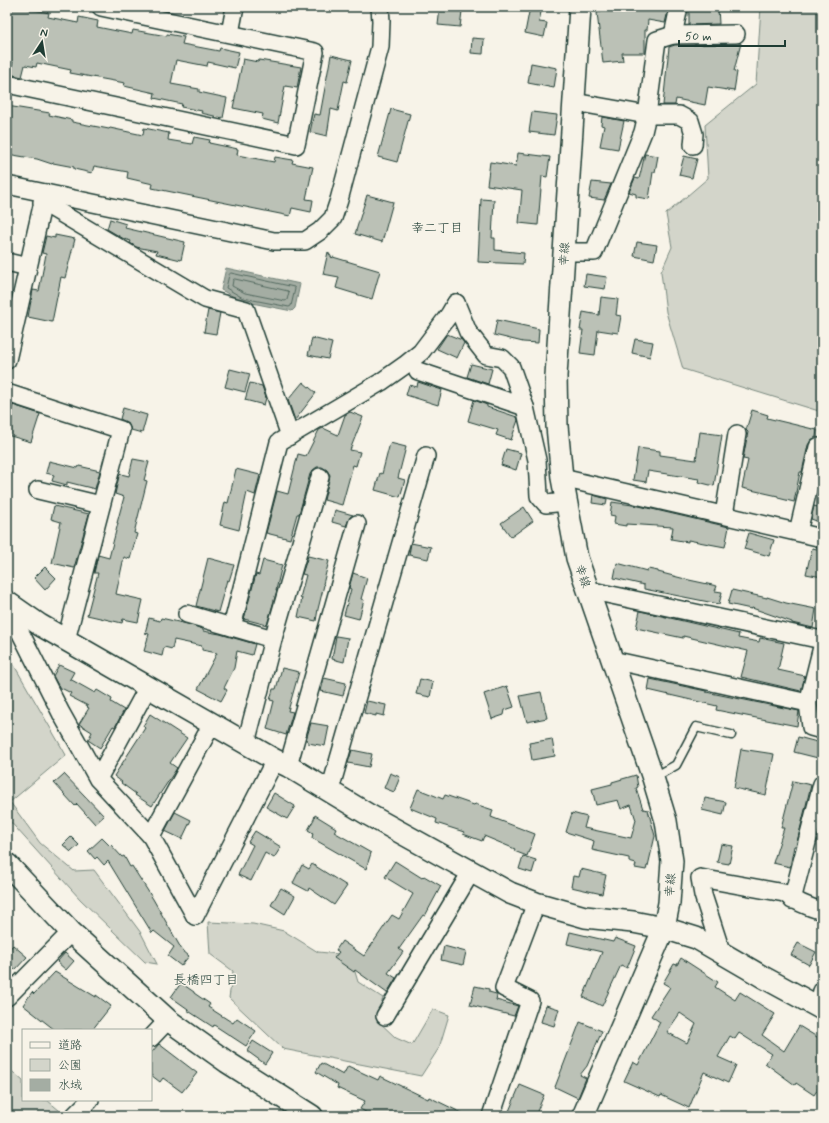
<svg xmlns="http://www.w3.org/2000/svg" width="829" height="1123" font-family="Mynerve,'Klee One',sans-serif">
  <rect width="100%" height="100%" fill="#f7f3e8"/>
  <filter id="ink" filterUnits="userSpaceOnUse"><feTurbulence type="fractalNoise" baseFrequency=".025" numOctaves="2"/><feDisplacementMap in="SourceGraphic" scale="8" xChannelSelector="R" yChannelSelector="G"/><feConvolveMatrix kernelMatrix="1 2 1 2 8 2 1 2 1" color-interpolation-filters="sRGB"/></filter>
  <g filter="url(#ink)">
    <g fill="#d3d5ca" stroke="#79897f">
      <polygon points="761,7 822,7 822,412 683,369 666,312 661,272 672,247 666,214 708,178 705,125 756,84"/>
      <polygon points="7,653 66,755 10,802 40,843 74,871 94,870 141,933 157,964 145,962 80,899 7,818"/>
      <polygon points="208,922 253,924 284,931 318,952 350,955 358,982 383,998 376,1019 396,1038 412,1045 433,1009 449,1015 439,1048 421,1076 283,1049 229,998 233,971 210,954"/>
      <polygon points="7,1067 23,1081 23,1100 47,1100 60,1111 55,1116 7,1116"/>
    </g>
    <polygon fill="#a4ada3" stroke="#6f8077" points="226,268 300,284 295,308 292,311 242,301 221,290"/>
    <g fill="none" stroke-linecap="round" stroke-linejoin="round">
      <g stroke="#546a60" stroke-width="1">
        <polygon points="231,273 294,287 295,289 291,306 289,307 243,298 226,288 229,275"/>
        <polygon points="235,279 288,291 289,292 287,300 285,301 245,293 232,286 233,280"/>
      </g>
    </g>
    <g fill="#bbc1b6" stroke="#1f3d34" fill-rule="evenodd">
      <polygon points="7,7 20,7 49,13 48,17 78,23 79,17 98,21 97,27 132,34 133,30 167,36 167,34 184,37 182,44 219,51 220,48 239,52 235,68 208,62 207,66 176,60 171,84 199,89 199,92 227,98 223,118 201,113 202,111 181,107 182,104 154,98 155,93 124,86 125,83 70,73 71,70 37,63 36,67 25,65 22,77 10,74 13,62 7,61"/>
      <polygon points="530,7 542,7 539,22 547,23 544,37 525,33"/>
      <polygon points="600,7 669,7 665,23 648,20 647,30 645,30 645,53 622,53 623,61 603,63 597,13 601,11"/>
      <polygon points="689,7 718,7 719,24 689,25"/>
      <polygon points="440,8 462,11 460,27 438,25"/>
      <polygon points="472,38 484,39 483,54 471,53"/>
      <polygon points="741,43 734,71 737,72 734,91 708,87 705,105 676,99 675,105 663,105 669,47 675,45 736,44"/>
      <polygon points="331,55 352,60 347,82 344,81 338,111 331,109 327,136 310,132 314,114 320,115"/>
      <polygon points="243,59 258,62 259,60 301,67 297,88 285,86 278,123 262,119 263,114 233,108"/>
      <polygon points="531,63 557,68 554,88 528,83"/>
      <polygon points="7,106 50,113 49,115 72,120 72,122 109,129 110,128 143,135 144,128 169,133 168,140 192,144 194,137 210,140 209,143 238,149 237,155 274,162 275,157 293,160 292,163 313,167 306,199 313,200 311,212 292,208 290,216 152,188 153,184 127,178 128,172 94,166 92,173 74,169 74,167 53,163 52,164 37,159 7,154"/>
      <polygon points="391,109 410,114 397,162 378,157"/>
      <polygon points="532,112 557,115 554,135 529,132"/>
      <polygon points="602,117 624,121 618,149 600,146 604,126 601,125"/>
      <polygon points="518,153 550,157 547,177 542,176 538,225 519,223 522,190 487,185 490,162 516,166"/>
      <polygon points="645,154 658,156 655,172 653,172 649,199 636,197 636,194 629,192 635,178 639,179"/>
      <polygon points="684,156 697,159 692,178 679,175"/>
      <polygon points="592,182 611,184 604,200 589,198"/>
      <polygon points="367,195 393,202 382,242 355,234"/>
      <polygon points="481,199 494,200 492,238 495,238 495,250 524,253 523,264 478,262"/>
      <polygon points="110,219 126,224 125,228 185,242 181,260 156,254 157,251 136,247 130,243 131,241 124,239 107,229"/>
      <polygon points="55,235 75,239 65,278 61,277 52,322 28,317 33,290 39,291 46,254 42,253 46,236 55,238"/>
      <polygon points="637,242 657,245 654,260 634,256"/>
      <polygon points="328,252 332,258 333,257 380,271 372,299 336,288 339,277 323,274"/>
      <polygon points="586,274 607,277 605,289 584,286"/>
      <polygon points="601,297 618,299 616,315 621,316 618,333 598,330 595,355 580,353 583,330 580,330 583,312 599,315"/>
      <polygon points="208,310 220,313 216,334 204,332"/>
      <polygon points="497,320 539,329 538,343 523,342 494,335"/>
      <polygon points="447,334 462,340 464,343 457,358 437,349"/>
      <polygon points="312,338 332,343 328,359 308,355"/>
      <polygon points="635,339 653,342 650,357 632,353"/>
      <polygon points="471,364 492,369 488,384 467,377"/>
      <polygon points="230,369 250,374 245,392 225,387"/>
      <polygon points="303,382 316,393 295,420 288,400"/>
      <polygon points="418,382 442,390 438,405 406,395 409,385 417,387"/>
      <polygon points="250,383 262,386 266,398 264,405 245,400"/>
      <polygon points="474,400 487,405 487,407 517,417 518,420 511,440 496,435 498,430 468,421"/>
      <polygon points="13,405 40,414 31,442 7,435 7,424"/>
      <polygon points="123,408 147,415 142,433 131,430 128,423 120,419"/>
      <polygon points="752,410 768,415 767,418 817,430 816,437 811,440 808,445 802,472 800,472 794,502 778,498 778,496 742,488 748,460 743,459 748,432 746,430"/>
      <polygon points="350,412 363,417 350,450 360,452 356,466 353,465 342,505 324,500 330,475 327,470 322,467 317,467 313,470 310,474 299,514 297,514 290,539 266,533 277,491 288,494 298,454 306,456 319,430 323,428 338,435 345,415"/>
      <polygon points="700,432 722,435 714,486 698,482 699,479 648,471 646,482 633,480 638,448 660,451 660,455 696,460"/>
      <polygon points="390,443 406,447 398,478 405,480 400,497 375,490 380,473 382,474"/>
      <polygon points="506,449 521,453 516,470 501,465"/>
      <polygon points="133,459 149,462 144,480 147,481 134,533 137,534 130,559 124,557 116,594 143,600 138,622 123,619 122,623 87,615 98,573 94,573 98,555 109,558 118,523 117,523 124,497 115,494 119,476 121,474 129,476"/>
      <polygon points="49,461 78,468 79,466 100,471 95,489 67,482 67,485 52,481 54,475 46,473"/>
      <polygon points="236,469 260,475 255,495 247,492 239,530 220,525 225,502 228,503"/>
      <polygon points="593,495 607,499 606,505 592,503"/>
      <polygon points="612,502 639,506 729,527 725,547 688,540 688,542 671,539 673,527 626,524 626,526 614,524 615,516 610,515"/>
      <polygon points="54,506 89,514 74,568 52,563 61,522 51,519"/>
      <polygon points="814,506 822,508 822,523 811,519"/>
      <polygon points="524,507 533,521 511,537 501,523"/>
      <polygon points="335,510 353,515 350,517 346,526 332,522"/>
      <polygon points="749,533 774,540 769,556 744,549"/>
      <polygon points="411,543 431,547 428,559 409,555"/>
      <polygon points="812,548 822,550 822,577 806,574"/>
      <polygon points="308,556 329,561 323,584 324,585 318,609 316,621 298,617 302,598 300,598 306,575 302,574"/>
      <polygon points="208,558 234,565 229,581 227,580 218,612 196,606"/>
      <polygon points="263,560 282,565 276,590 277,590 267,625 244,619 256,574 259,575"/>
      <polygon points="617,563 647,571 648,569 658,571 658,572 689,580 717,586 715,591 722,592 719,604 644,589 644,585 614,578"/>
      <polygon points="45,567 56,578 45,590 34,578"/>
      <polygon points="353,573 367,578 361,599 364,600 359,619 344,615 351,589 349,588"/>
      <polygon points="732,590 767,598 767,597 786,603 816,609 813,628 792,623 792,622 752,608 751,609 728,604"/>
      <polygon points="640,611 739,634 738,638 759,642 760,638 784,643 778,670 805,676 801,691 741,677 748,651 683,636 683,638 636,628"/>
      <polygon points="149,618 160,621 161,618 187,624 203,629 203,631 220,634 255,644 252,655 237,651 234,668 224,688 227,690 221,701 198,689 217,653 202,650 202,646 174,640 172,649 164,647 162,656 144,651 149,634 145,633"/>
      <polygon points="336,636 348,638 344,662 332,659"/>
      <polygon points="59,665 74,672 70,679 95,693 97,690 112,699 111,702 124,710 115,727 113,726 100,748 88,740 92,732 79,724 89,708 87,707 88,706 69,696 71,693 59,687 53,676"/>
      <polygon points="282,668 299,672 288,711 293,712 286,735 267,729 274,701 270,700 273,689 276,689"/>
      <polygon points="324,678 346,683 343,696 321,691"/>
      <polygon points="420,679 433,682 430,697 416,694"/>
      <polygon points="650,679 706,691 706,692 799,711 797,726 716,710 717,706 648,690"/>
      <polygon points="507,686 514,707 505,710 504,715 492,719 484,694"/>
      <polygon points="541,692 547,718 527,722 520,696"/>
      <polygon points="367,701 386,705 384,716 376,714 376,716 364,713"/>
      <polygon points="150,714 187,738 170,763 177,768 152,806 135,795 136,794 121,783 122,782 114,776 145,728 143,726"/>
      <polygon points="311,723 329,726 325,746 308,743 308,741 306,740"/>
      <polygon points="798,737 821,743 818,758 794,752"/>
      <polygon points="552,739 555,756 532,760 529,743"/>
      <polygon points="741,749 774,754 766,795 734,788"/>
      <polygon points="352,750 372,754 369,767 348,763"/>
      <polygon points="390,773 400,777 394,792 384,788"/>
      <polygon points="64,774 104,816 95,824 77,804 75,806 54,783"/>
      <polygon points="636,775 638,787 636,788 643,809 648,810 655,836 648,866 647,866 646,870 635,868 636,864 629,862 629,858 592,850 594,841 566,832 572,813 587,817 584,828 631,838 636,820 631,805 621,809 618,800 596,805 592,789 612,784 612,782"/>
      <polygon points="793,781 811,785 796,846 794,846 790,867 773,863 784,828 781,828"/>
      <polygon points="418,789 443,799 445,795 474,805 475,804 493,810 491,817 535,834 527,856 514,851 515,849 484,836 482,841 463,834 464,832 436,823 437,819 410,808"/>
      <polygon points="274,793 295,806 287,819 266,807"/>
      <polygon points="705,798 726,802 723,815 702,810"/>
      <polygon points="175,812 191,820 182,839 165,831"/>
      <polygon points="315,815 336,828 334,832 371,853 366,869 312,838 313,833 308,830 314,819"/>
      <polygon points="255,831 281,847 274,858 265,853 251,881 238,875 253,845 248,842"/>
      <polygon points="71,837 79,845 71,852 63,845"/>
      <polygon points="102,838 110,846 111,845 122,857 124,856 130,867 132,866 153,899 182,950 189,956 181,966 168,956 174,947 154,931 152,933 108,861 104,865 97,857 95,859 88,851"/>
      <polygon points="721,844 733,846 729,864 717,862"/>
      <polygon points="523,856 536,860 532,873 519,869"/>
      <polygon points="395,861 422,878 424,876 441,886 425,916 423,915 399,949 403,952 388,973 396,978 387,993 355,970 354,972 334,958 339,952 336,950 342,941 364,956 392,915 399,919 413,894 385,877"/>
      <polygon points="312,864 347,886 334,905 309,888 308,891 293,883 302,865 309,869"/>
      <polygon points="581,869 606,875 602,894 571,887 573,876 579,877"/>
      <polygon points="281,888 295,896 285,914 271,905"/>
      <polygon points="570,932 613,942 615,938 636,946 627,968 621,965 602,1006 583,997 602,952 567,944"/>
      <polygon points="798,943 816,952 809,965 791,955"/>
      <polygon points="13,945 27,957 15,970 7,963 7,952"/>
      <polygon points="444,946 466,952 463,965 441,960"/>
      <polygon points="65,953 74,961 66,970 57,962"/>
      <path d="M681,958L718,982L715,987L735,1000L740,992L775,1014L762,1035L784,1051L799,1026L822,1040V1083L814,1095L796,1083L795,1085L765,1063L772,1054L739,1033L735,1039L730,1036L718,1057L736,1065L728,1083L704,1072L689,1108L661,1095L660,1097L624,1081L633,1062L638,1065L660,1022L651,1016L670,987L663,983L674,964L677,965ZM680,1013L696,1024L687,1043L667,1032Z"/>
      <polygon points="55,972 96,997 96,995 111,1006 92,1030 55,1030 23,1005 32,992 34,994"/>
      <polygon points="181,983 194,992 194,993 210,1004 208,1007 233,1023 237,1018 256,1031 246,1046 214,1025 213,1027 187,1010 188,1009 171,997"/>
      <polygon points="475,986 489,989 489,992 496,994 497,995 496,1000 518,1006 514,1016 470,1005"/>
      <polygon points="546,1005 559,1009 554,1026 541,1022"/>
      <polygon points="580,1022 602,1031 587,1066 580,1075 586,1078 578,1098 555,1087"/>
      <polygon points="253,1041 272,1053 265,1064 247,1051"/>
      <polygon points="159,1044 197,1073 182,1092 163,1078 160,1082 151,1075 151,1053"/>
      <polygon points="321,1063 343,1075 348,1066 378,1080 380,1076 428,1099 429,1097 468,1116 423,1116 416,1113 414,1116 373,1116 360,1109 365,1101 337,1088 338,1085 316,1072"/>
      <polygon points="520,1085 544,1095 535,1116 507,1116"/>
    </g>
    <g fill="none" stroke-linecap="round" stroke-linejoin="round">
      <defs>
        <polyline id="service" points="653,778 676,765 696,727 731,735"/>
        <g id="minor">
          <polyline points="230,33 235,7"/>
          <polyline points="673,35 679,7"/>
          <polyline points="7,84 296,145 315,52 101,7"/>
          <polyline points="574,102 647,115 679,115 690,121 694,134 693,145"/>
          <polyline points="7,185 274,241 305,241 320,231 333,218 339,200 380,47 381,21 380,7"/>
          <polyline points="42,202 205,299 246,310 290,436"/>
          <polyline points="565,252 594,252 643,132 647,115 657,40 673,35 736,34"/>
          <polyline points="7,262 28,267"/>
          <polyline points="456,303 468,332 486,355 502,358 511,367 525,407 537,460 539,496 546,504 566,502"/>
          <polyline points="7,360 45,193"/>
          <polyline points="418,371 525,407"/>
          <polyline points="7,393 121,430 66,640"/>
          <polyline points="562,478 822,538"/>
          <polyline points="38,490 101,505"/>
          <polyline points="724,515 737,434"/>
          <polyline points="798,532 818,447"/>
          <polyline points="588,590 822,640"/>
          <polyline points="7,606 61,713 98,779 151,836 195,916"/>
          <polyline points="187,614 273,639"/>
          <polyline points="232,627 279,442 381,382 405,365 421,352 449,315 456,303"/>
          <polyline points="822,647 808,703 811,727 822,730"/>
          <polyline points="612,660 808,703"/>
          <polyline points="246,743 273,639 320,477"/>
          <polyline points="288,766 357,524"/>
          <polyline points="98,779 148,687"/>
          <polyline points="330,790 426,456"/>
          <polyline points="151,836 212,724"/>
          <polyline points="792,900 822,784"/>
          <polyline points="195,916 275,760"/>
          <path d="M722,954L703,895L700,878L784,893C796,902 808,907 822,911"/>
          <polyline points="7,997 71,932"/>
          <polyline points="818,1007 822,991"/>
          <polyline points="385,1016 471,872"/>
          <polyline points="151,1038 168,1020"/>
          <polyline points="74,1116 90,1100"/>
          <polyline points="491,1116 530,1001 504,988 536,903"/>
        </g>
        <g id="tertiary">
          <polyline points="580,7 556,376 557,426 562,478 577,558 653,778 666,821 672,861 669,903 664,928 583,1116"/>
          <polyline points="7,602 40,625 275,760 288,766 369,815 510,893 536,903 585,917 633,922 664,928 696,938 763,977 822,1009"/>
          <polyline points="7,864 71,932 168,1020 227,1062 312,1116"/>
        </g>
      </defs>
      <use href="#service" stroke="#1f3d34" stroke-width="11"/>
      <use href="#minor" stroke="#1f3d34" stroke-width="20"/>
      <use href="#tertiary" stroke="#1f3d34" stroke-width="24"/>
      <use href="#service" stroke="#f7f3e8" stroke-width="8"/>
      <use href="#minor" stroke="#f7f3e8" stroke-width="17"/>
      <use href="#tertiary" stroke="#f7f3e8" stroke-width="21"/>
    </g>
  </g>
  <g text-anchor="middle" stroke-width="3" stroke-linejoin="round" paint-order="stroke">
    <g font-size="12" fill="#1f3d34" stroke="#f7f3e8">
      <text transform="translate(564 254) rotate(-86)" y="4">幸線</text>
      <text transform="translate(583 576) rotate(71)" y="4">幸線</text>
      <text transform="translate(670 885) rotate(-85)" y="4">幸線</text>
    </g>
    <g font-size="13" fill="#1f3d34" stroke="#f7f3e8">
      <text x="437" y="232">幸二丁目</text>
      <text x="206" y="984">長橋四丁目</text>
    </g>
  </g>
  <rect width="829" height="1123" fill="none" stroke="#f7f3e8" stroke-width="24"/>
  <rect x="12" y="12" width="805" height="1099" fill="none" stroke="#1f3d34" stroke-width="1.5" filter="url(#ink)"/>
  <rect x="22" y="1029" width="130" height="72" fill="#f7f3e8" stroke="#a1aaa0"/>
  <rect x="30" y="1042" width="20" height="6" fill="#f7f3e8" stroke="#a1aaa0"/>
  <text x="58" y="1049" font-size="12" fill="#1f3d34">道路</text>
  <rect x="30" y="1059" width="20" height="12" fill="#d3d5ca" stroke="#a1aaa0"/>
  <text x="58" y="1069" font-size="12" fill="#1f3d34">公園</text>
  <rect x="30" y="1079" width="20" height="12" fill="#a4ada3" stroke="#a1aaa0"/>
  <text x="58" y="1089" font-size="12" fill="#1f3d34">水域</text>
  <g transform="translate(42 42) rotate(12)" stroke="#f7f3e8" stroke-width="3" paint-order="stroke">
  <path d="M0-3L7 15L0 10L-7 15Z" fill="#1f3d34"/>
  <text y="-6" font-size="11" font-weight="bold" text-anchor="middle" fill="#1f3d34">N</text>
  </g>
  <path d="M679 40v6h106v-6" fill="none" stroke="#1f3d34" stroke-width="2"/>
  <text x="685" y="40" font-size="12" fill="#1f3d34" stroke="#f7f3e8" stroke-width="3" paint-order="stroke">50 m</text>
</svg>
